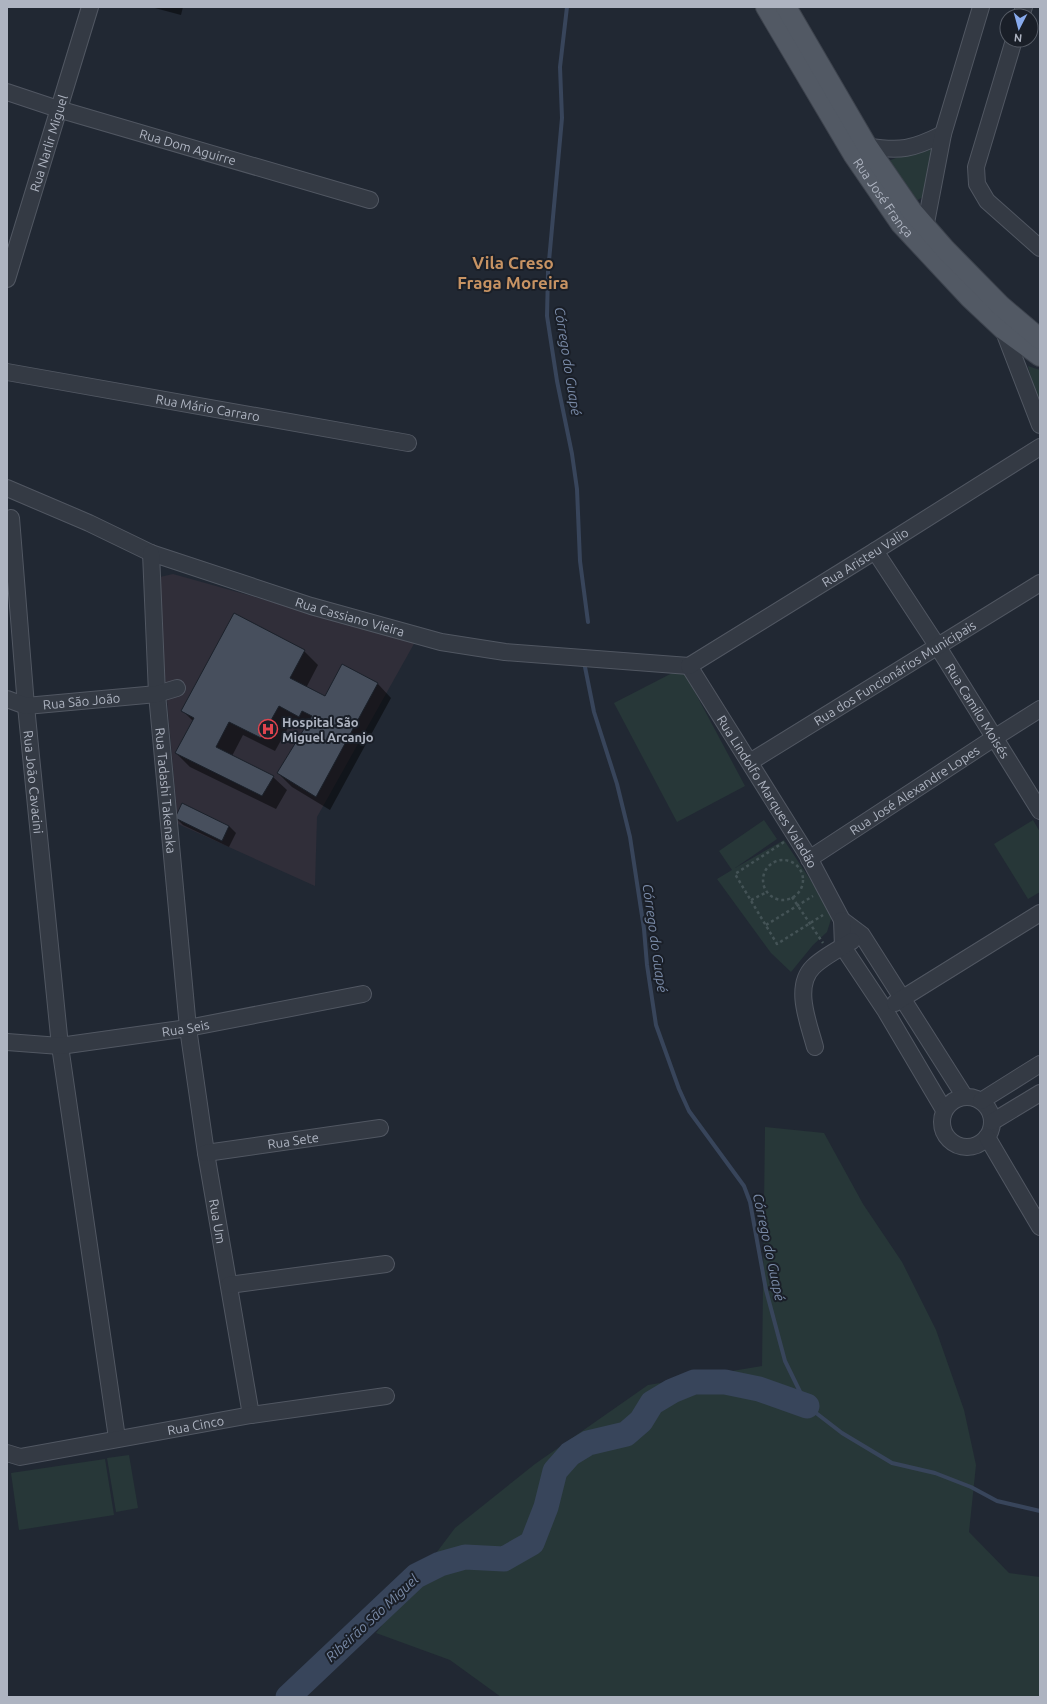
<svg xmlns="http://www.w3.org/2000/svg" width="1047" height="1704" font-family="Ubuntu,sans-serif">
  <rect width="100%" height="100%" fill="#212833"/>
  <polygon fill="#302e39" points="173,574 415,642 317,817 315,886 178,824 161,632 160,577"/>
  <g fill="#273738">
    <polygon points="938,143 926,195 913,203 886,162 918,149"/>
    <polygon points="1028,366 1040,370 1040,410 1039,409"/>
    <polygon points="682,668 745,786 677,822 614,703"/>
    <polygon points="764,820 777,839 735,868 784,840 829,908 832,916 827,932 813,945 791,972 771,953 717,879 732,870 719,851"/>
    <polygon points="1033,820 1040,832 1040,892 1028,899 994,844"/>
    <polygon points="765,1127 824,1133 863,1204 902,1262 936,1330 964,1410 976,1465 969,1532 1009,1573 1040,1577 1040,1697 501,1697 450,1660 376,1633 455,1528 535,1464 648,1385 762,1366"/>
    <polygon points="129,1455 138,1508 116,1512 107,1458"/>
    <polygon points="105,1459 114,1515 19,1530 11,1473"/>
  </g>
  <g fill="#0007">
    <polygon points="151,7 183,7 181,15"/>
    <polygon points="304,651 318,665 306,688 325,698 342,666 378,684 391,698 330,810 292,787 278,773 307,726 293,719 275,751 243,735 232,756 273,777 287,790 276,809 190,767 176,753 193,721 183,711"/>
    <polygon points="176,818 229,826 236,833 229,847 183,825"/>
  </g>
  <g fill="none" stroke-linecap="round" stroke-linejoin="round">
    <g stroke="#38455b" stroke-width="4">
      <polyline points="567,7 560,67 562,118 548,272 547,316 557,381 572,454 577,489 580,561 588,622"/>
      <polyline points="585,667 594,712 617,784 630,837 644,929 647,965 656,1025 679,1089 689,1111 744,1186 750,1202 766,1290 785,1361 807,1406 842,1433 892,1463 935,1473 971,1487 997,1501 1040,1511"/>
    </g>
    <polyline stroke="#38455b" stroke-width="25" points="288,1697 416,1576 440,1564 465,1557 504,1559 532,1543 546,1507 555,1471 570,1454 588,1443 626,1434 641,1421 652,1403 672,1391 694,1382 725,1382 759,1389 807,1406"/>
  </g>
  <g fill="#474f5d" stroke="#1b212a">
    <polygon points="234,613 305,650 290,678 325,696 342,664 378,683 316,797 277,773 312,716 302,711 299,717 279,706 261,738 229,722 216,747 274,776 262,796 175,753 194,718 181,711"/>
    <polygon points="182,803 229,826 222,841 175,818"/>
  </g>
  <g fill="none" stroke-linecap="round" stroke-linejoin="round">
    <defs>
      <g id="minor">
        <polyline points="1021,16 1024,7"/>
        <polyline points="1014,40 976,167 977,184 987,201 1040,248"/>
        <path id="s1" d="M7,92L58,109L370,200"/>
        <path d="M861,149L867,146C900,152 913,149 943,134"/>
        <polyline points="919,233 925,228 943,134 981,7"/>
        <path id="s2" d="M7,279L90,7"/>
        <polyline points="1005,326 1003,329 1040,425"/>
        <path id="s3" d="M7,372L408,443"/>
        <path id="s4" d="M7,488L89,523L151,553L311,606L441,642L505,652L689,666"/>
        <path id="s5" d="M11,518L26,706L60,1046L117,1438"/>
        <path id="s6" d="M875,551L938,647L1040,811"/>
        <path id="s7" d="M151,553L157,694L188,1028L206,1153L251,1415"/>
        <path id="s8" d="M689,666L808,856L842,920L862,935L965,1097"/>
        <path id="s9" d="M689,666L875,551L1040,447"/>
        <path id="s10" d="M7,699L26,706L157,694L177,688"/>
        <path id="s11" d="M750,762L1040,583"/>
        <path id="s12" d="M809,859L994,738L1040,709"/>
        <polyline points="842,920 843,947 885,1010 944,1110"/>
        <polyline points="895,1003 1040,913"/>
        <path id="s13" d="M7,1042L60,1046L188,1028L363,994"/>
        <path d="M815,1047C809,1024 793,987 813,967C823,957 839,949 852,941"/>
        <circle cx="967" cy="1122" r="25"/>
        <polyline points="981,1101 1040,1064"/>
        <polyline points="992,1122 1040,1093"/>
        <polyline points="987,1137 1040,1227"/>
        <path id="s14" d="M206,1153L380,1128"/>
        <polyline points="229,1285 386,1264"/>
        <path id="s15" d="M7,1453L20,1457L251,1415L386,1396"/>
      </g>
      <g id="major">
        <path id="s16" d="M766,7L853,154L901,224L970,298L1003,329L1040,356"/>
        <polyline points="786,7 867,146 911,210 945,249 1001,306 1040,339"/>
      </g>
    </defs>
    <use href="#minor" stroke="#515762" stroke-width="18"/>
    <use href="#major" stroke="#3d434d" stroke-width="22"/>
    <g stroke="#445356" stroke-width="2.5" stroke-dasharray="3 3" stroke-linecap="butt">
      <polyline points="784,842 735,874 777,944 823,915"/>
      <circle cx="783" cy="880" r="20"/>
      <polyline points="792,897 823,943"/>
      <polyline points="751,900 767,892"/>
      <polyline points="766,925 813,896"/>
    </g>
    <use href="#minor" stroke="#343a44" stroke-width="16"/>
    <use href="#major" stroke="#525964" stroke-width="20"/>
  </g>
  <defs>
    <symbol id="hospital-ring" viewBox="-11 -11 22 22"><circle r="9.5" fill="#1a1f28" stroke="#e0444e" stroke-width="1.5"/><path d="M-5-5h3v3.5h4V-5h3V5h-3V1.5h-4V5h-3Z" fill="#e0444e"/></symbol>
  </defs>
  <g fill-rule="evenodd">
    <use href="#hospital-ring" x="257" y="718" width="22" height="22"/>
  </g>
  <g text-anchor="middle" stroke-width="4" stroke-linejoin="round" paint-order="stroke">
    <g font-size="13" fill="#aeb4c1" stroke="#1a1f28">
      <text dy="5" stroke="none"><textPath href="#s2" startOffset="142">Rua Narlir Miguel</textPath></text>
      <text dy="5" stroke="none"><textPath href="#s1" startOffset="189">Rua Dom Aguirre</textPath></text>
      <text dy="5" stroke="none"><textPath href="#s16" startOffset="224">Rua José França</textPath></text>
      <text dy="5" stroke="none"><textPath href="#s3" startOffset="204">Rua Mário Carraro</textPath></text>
      <text dy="5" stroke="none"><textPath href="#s9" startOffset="207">Rua Aristeu Valio</textPath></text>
      <text dy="5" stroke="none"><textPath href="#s4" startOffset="367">Rua Cassiano Vieira</textPath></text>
      <text dy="5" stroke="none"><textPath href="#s11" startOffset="170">Rua dos Funcionários Municipais</textPath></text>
      <text dy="5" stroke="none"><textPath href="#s10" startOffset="76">Rua São João</textPath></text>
      <text dy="5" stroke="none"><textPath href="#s6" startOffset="190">Rua Camilo Moisés</textPath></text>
      <text dy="5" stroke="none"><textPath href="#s5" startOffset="265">Rua João Cavacini</textPath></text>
      <text dy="5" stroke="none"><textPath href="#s7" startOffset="238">Rua Tadashi Takenaka</textPath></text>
      <text dy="5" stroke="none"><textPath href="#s12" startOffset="126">Rua José Alexandre Lopes</textPath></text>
      <text dy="5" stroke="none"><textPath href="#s8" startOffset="148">Rua Lindolfo Marques Valadão</textPath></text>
      <text dy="5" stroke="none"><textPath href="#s13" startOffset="180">Rua Seis</textPath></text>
      <text dy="5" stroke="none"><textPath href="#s14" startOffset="88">Rua Sete</textPath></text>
      <text dy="5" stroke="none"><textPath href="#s7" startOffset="672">Rua Um</textPath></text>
      <text dy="5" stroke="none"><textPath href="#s15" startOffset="192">Rua Cinco</textPath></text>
    </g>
    <g font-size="13" font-weight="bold" fill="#aeb4c1" stroke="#1a1f28" text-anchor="start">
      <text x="282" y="727">Hospital São<tspan x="282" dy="15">Miguel Arcanjo</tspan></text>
    </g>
    <g font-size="14" font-style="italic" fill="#798aa7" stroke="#1a1f28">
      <text transform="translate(568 361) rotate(81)" y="5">Córrego do Guapé</text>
      <text transform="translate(655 938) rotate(82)" y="5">Córrego do Guapé</text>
      <text transform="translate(769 1247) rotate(78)" y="5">Córrego do Guapé</text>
      <text transform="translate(372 1618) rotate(-43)" y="5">Ribeirão São Miguel</text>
    </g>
    <g font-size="17" font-weight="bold" fill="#c79363" stroke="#1a1f28">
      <text x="513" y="269">Vila Creso<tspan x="513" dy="20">Fraga Moreira</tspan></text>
    </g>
  </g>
  <rect width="1047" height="1704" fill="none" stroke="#aeb4c1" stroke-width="16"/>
  <g transform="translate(1019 28) rotate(186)"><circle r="19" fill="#1a1f28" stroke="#555b65"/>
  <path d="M0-3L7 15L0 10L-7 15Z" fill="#88aaec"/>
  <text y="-6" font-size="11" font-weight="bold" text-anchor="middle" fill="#aeb4c1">N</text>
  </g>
</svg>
